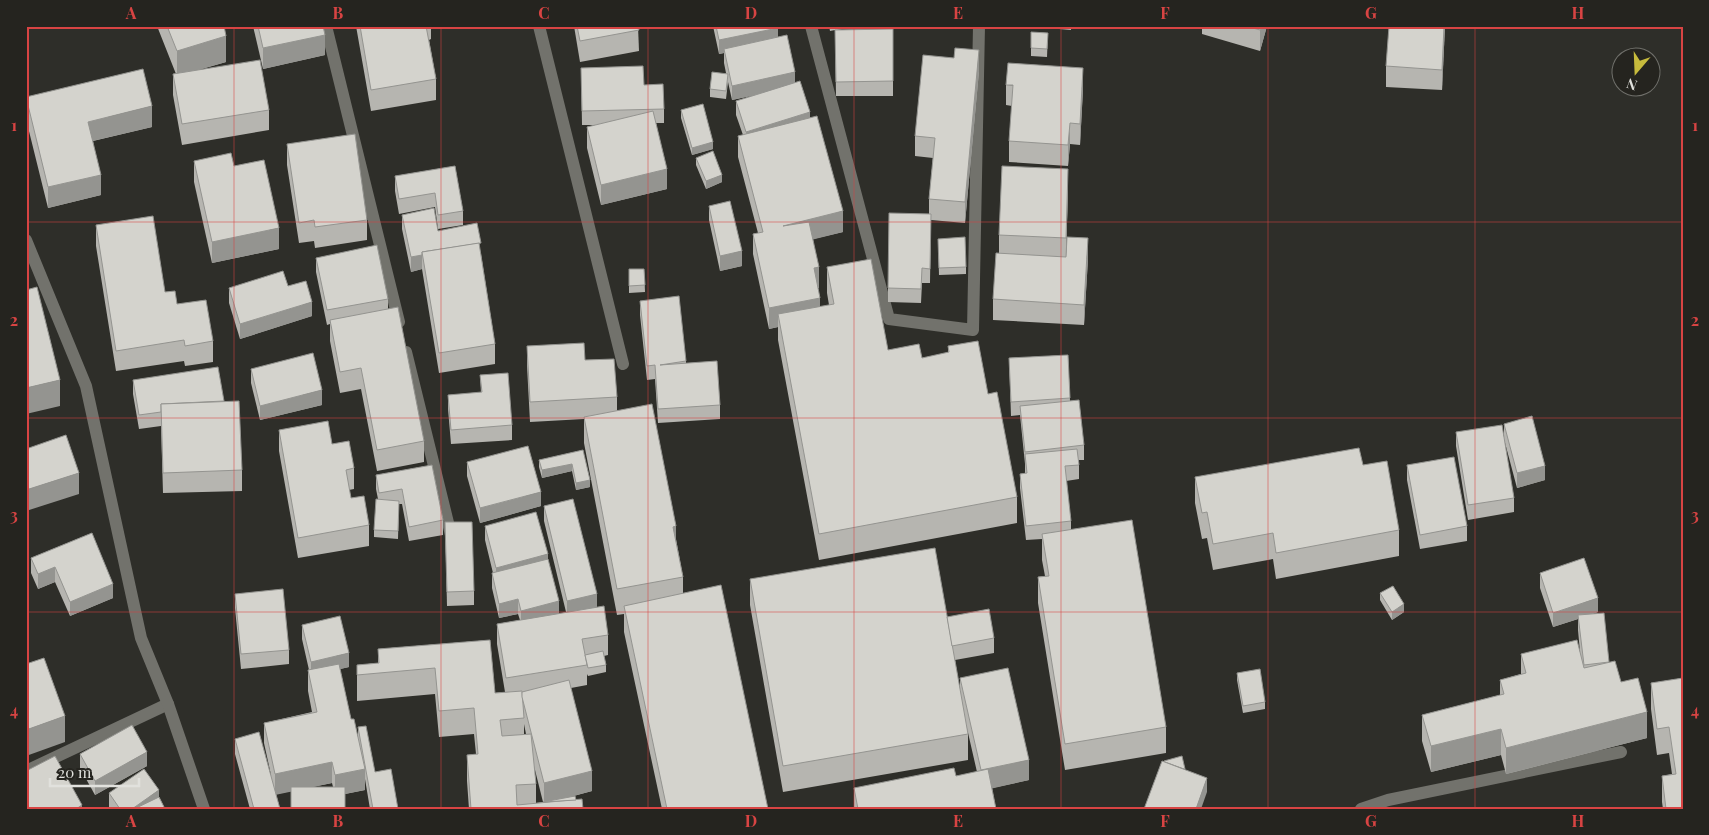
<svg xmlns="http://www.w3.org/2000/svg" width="1709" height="835" font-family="'Playfair Display',serif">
  <rect width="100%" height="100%" fill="#2e2e29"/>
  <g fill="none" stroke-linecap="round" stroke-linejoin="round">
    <g stroke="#72726c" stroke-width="12">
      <polyline points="326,26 399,322"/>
      <polyline points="539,26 623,364"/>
      <polyline points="811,26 889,319 973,330 979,26"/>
      <polyline points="406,352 452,539"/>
      <polyline points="26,771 168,704"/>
      <polyline points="1361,809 1388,800 1621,752"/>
    </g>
    <polyline stroke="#72726c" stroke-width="12" points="26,240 86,386 141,638 168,704 204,809"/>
  </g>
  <g fill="#b6b5b0" fill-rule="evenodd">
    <polygon points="157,26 224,26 226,62 198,70 269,110 269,130 182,145 173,95 173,74 176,74"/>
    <polygon points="253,26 323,26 325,55 263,69"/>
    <polygon points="356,26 431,26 431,39 429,40 436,79 436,100 371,111"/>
    <polygon points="574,26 638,26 639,51 580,62"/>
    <polygon points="713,26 778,26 778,37 795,83 810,118 843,232 813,239 819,288 818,288 820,307 829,305 827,293 827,267 888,350 922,358 948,353 948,346 988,394 1017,497 1017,523 819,560 778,340 778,327 769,329 753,254 753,234 758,233 738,157 738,136 743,135 736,115 736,101 755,95 732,100 728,82 726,99 710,97 710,89 726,73 724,63 724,53 719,54"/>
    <polygon points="829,26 858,26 837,30 893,29 893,96 836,96 835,30 830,31"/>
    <polygon points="1023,26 1071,26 1071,30"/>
    <polygon points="1202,26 1267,26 1260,51 1202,34"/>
    <polygon points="1445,26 1442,90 1386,87 1386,66"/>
    <polygon points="1031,32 1048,33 1047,57 1031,56"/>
    <polygon points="581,68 644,85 664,109 664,123 656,123 667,189 601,205 587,148 587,127 597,125 582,125"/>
    <polygon points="979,71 965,223 931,220 930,283 922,283 921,303 888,302 888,288 929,214 929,199 933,158 915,156 915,136"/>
    <polygon points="1006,85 1083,89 1080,145 1070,144 1068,166 1009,162 1009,141 1012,106 1006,105"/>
    <polygon points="26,97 152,127 93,141 101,195 48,208 26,119"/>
    <polygon points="681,110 713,149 692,155 681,118"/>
    <polygon points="287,144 367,220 367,240 315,248 314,241 299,243 287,165"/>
    <polygon points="696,158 722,182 706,189 696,165"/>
    <polygon points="194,161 234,166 279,249 212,263 194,182"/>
    <polygon points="455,166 463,211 463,225 438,229 435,207 399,214 395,191 395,176"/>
    <polygon points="1068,190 1066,257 1088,259 1084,325 993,320 993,299 999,253 999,235"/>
    <polygon points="709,206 742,266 720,271 709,220"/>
    <polygon points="402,215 438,231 481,254 495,344 495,364 439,373 422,269 411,272 402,229"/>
    <polygon points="96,225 165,292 213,341 213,362 185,366 184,361 116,371 96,246"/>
    <polygon points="938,239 966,267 966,274 939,275"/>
    <polygon points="316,258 388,299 388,309 424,441 424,462 377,471 361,389 340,393 330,341 330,324 327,325 316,272"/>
    <polygon points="629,269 644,269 645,292 629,293"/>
    <polygon points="288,286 312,316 240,339 229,303 229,288"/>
    <polygon points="640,301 686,361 686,363 720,405 720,419 658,423 655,379 647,380 640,315"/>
    <polygon points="527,346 585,360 617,397 617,410 676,539 683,577 683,593 768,809 662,809 624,632 624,614 617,615 584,443 584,419 530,422 527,366"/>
    <polygon points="1068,355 1070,401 1084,445 1084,460 1079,460 1079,479 1066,481 1071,521 1071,530 1166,727 1166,753 1065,770 1038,603 1038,577 1045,576 1042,560 1042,539 1026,540 1020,488 1020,474 1025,473 1025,464 1020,415 1011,416 1009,358"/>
    <polygon points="251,369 322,405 260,420 251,383"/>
    <polygon points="480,375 512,425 512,440 451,444 448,409 448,395 481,393"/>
    <polygon points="133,380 224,401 242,470 242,491 163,493 161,426 139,429 133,394"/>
    <polygon points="1504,424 1545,480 1517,488 1504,439 1514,498 1514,512 1468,520 1456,446 1456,432 1504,437"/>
    <polygon points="279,430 332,444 354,468 354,489 349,490 351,498 369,525 369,546 298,558 279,451"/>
    <polygon points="583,450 590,487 576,490 572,471 542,478 539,467 539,460"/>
    <polygon points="467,462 541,506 480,523 467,476"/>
    <polygon points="432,465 443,520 443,535 409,541 402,504 399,504 398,539 374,537 374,530 378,499 376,489 376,475"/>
    <polygon points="1363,465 1399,530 1399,556 1276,579 1273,559 1213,570 1207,538 1202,539 1195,503 1195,477"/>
    <polygon points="1407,465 1467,526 1467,541 1420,549 1407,480"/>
    <path d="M544,506L597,607L608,635V655L604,656L606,665V672L588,676L587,674V685L571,688L592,791L566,798L576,800L583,809H469L467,781V755L476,754L474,734L439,737L435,694L357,701V665L378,663V649L490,640L495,693L505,692L497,644V624L520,620L518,614L499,618L492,588V573H493L485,540V526L548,560L559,614L566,612L544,521ZM524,724L526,734H524ZM534,766L543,802L536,803V784Z"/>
    <polygon points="445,522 474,591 474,605 447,606"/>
    <polygon points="92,533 113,598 70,616 55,582 38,589 31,573 31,558"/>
    <polygon points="1540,573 1598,612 1592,614 1609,662 1621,682 1647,738 1506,774 1501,755 1431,772 1422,741 1422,715 1500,695 1500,680 1521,674 1521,654 1580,652 1578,630 1578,619 1553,627 1540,588"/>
    <polygon points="750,579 947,617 994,638 994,653 955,660 960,691 960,678 1029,780 992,788 996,809 854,809 854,788 956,776 977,772 966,724 968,734 968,760 783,792 750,605"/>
    <polygon points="1380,593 1404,612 1392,620 1380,600"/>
    <polygon points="235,594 289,650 289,664 241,669 235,608"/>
    <path d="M302,625L349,667L340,669L351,719L358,738V727L375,772L398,809H370L365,779V790L345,794V809H291V791L276,794L280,809H250L235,754V739L271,775L264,743V723L312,712L308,691V670H309L302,639ZM332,783L333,787H312Z"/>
    <polygon points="1237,673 1265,702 1265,709 1243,713 1237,680"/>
    <polygon points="1683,678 1683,809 1663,809 1662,802 1662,776 1672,774 1669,753 1657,755 1651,709 1651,683"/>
    <polygon points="80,754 147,766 95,795 80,768"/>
    <polygon points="109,793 159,797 165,809 110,809 109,807"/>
  </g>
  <g fill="#949490">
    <polygon points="1261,26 1267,26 1260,51 1260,30"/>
    <polygon points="1444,26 1445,26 1442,90 1442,70"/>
    <polygon points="778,28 778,42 724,49 724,53 719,54 719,40"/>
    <polygon points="325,35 325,55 263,69 263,48"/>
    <polygon points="226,36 226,62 177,76 177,51"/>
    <polygon points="979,50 979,71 965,223 965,202"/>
    <polygon points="1083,68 1083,89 1080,145 1080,124"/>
    <polygon points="795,72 795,86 732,100 732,86"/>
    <polygon points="152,106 152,127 88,142 88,122"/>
    <polygon points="810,112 810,126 746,146 746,132"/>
    <polygon points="1070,123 1070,144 1068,166 1068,145"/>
    <polygon points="713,142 713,149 692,155 692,148"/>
    <polygon points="667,169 667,189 601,205 601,185"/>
    <polygon points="1068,169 1068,190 1066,258 1066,238"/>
    <polygon points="101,175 101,195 48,208 48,187"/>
    <polygon points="722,175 722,182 706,189 706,181"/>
    <polygon points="843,211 843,232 783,247 783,226"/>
    <polygon points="279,228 279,249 212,263 212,242"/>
    <polygon points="1088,238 1088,259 1084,325 1084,305"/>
    <polygon points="742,251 742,266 720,271 720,256"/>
    <polygon points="422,255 422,269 411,272 411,257"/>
    <polygon points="819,267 819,288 814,289 814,268"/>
    <polygon points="28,278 28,299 26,299 26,279"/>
    <polygon points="820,298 820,318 778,314 778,327 769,329 769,308"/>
    <polygon points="312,302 312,316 240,339 240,324"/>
    <polygon points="60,380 60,406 26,414 26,388"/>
    <polygon points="322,390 322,405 260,420 260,406"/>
    <polygon points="572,464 572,471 542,478 542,470"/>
    <polygon points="1545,466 1545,480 1517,488 1517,473"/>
    <polygon points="79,473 79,494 26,511 26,490"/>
    <polygon points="590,480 590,487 576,490 576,483"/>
    <polygon points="541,492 541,506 480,523 480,508"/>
    <polygon points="676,526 676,552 673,527"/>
    <polygon points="548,554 548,568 496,582 496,568"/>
    <polygon points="55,567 55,582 38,589 38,574"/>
    <polygon points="113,584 113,598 70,616 70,602"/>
    <polygon points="597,594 597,608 567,615 567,601"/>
    <polygon points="1598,598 1598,612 1578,619 1578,615 1578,619 1553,627 1553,613"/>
    <polygon points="518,599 518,614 499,618 499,604"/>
    <polygon points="559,601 559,616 521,625 521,611"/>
    <polygon points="1404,604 1404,612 1392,620 1392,612"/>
    <polygon points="349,653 349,667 311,676 311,662"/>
    <polygon points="1647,712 1647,738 1506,774 1506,748"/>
    <polygon points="65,716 65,742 26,756 26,730"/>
    <polygon points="1501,729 1501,755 1431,772 1431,746"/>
    <polygon points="147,752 147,766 95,795 95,781"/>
    <polygon points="1029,760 1029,780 981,791 981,770"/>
    <polygon points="332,762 332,783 275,795 275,774"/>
    <polygon points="365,769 365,790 335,796 335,775"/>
    <polygon points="592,771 592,791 544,804 544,783"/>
    <polygon points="1207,778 1207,792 1201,809 1196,809"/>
    <polygon points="159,790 159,805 153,809 132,809"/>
    <polygon points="82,805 82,809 76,809"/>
  </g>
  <g fill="#d4d3cd" stroke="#949490">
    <polygon points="167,26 224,26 226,36 177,51"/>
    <polygon points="258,26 323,26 325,35 263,48"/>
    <polygon points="360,26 426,26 436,79 371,90"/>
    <polygon points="577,26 638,26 639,30 580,41"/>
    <polygon points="716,26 778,26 778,28 719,40"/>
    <polygon points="1246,26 1261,26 1260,30"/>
    <polygon points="1389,26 1444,26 1442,70 1386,66"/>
    <polygon points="893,29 893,81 836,82 835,30"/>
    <polygon points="1031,32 1048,33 1047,49 1031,48"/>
    <polygon points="787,35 795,72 732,86 724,49"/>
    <polygon points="955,48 979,50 965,202 929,199 935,138 915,136 923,55 954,58"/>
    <polygon points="260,60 269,110 182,124 173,74"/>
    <polygon points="1008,63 1083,68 1080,124 1070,123 1068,145 1009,141 1013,85 1006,85"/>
    <polygon points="643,66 644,85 663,84 664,109 582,111 581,68"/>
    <polygon points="143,69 152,106 88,122 101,175 48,187 26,97"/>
    <polygon points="712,72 728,74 726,91 710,89"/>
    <polygon points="800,81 810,112 746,132 736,101"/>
    <polygon points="703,104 713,142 692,148 681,110"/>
    <polygon points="653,111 667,169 601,185 587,127"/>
    <polygon points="817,116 843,211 783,226 809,222 819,267 814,268 820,298 769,308 753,234 763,232 738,136"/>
    <polygon points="355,134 367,220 315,227 314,220 299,223 287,144"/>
    <polygon points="713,151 722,175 706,181 696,158"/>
    <polygon points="231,153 234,166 264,160 279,228 212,242 194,161"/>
    <polygon points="455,166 463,211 438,215 435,193 399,199 395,176"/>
    <polygon points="1002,166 1068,169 1066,238 999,235"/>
    <polygon points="730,201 742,251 720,256 709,206"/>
    <polygon points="434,208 438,231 477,223 481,243 422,252 422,255 411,257 402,215"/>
    <polygon points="889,213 931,214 930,269 922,268 921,289 888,288"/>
    <polygon points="153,216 165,292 175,291 177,304 206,300 213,341 185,346 184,340 116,351 96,225"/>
    <polygon points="965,237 966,267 939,268 938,239"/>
    <polygon points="1067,237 1088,238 1084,305 993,299 996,253 1066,257"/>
    <polygon points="479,243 495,344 439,353 422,252"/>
    <polygon points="377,245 388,299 327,310 316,258"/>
    <polygon points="871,259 888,350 919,344 922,358 949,352 948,346 978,341 988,394 997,392 1017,497 819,534 778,314 834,304 827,267"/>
    <polygon points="629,269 644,269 645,285 629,286"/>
    <polygon points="26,270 28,278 26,279"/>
    <polygon points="283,271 288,286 306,281 312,302 240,324 229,288"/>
    <polygon points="37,287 60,380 26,388 26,290"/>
    <polygon points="679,296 686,361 660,365 717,361 720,405 658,409 655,365 647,366 640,301"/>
    <polygon points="398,307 424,441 377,450 361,368 340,372 330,320"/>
    <polygon points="584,343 585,360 614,359 617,397 530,402 527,346"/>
    <polygon points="313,353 322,390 260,406 251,369"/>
    <polygon points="1068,355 1070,398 1011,402 1009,358"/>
    <polygon points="218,367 224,401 161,404 161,412 139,415 133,380"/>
    <polygon points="508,373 512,425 451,430 448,395 482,392 480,375"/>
    <polygon points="1079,400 1084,445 1025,452 1020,406"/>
    <polygon points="239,401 242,470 163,473 161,404"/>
    <polygon points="652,404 676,526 673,527 683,577 617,589 584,417"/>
    <polygon points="1532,416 1545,466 1517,473 1504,424"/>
    <polygon points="328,421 332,444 349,441 354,468 346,470 351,498 364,496 369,525 298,538 279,430"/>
    <polygon points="1502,425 1514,498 1468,505 1456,432"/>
    <polygon points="66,435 79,473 26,490 26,449"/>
    <polygon points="528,446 541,492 480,508 467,462"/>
    <polygon points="1359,448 1363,465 1387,461 1399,530 1276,553 1273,533 1213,544 1207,512 1202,513 1195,477"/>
    <polygon points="1077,449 1079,465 1065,466 1071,521 1026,526 1020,474 1027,473 1025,454"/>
    <polygon points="583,450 590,480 576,483 572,464 542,470 539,460"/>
    <polygon points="1454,457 1467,526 1420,535 1407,465"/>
    <polygon points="432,465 443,520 409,527 402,489 379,493 376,475"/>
    <polygon points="376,499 399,501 398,531 374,530"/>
    <polygon points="573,499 597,594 567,601 544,506"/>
    <polygon points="536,512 548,554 496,568 485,526"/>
    <polygon points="1132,520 1166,727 1065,744 1038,577 1049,576 1042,534"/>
    <polygon points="445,522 472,522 474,591 447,592"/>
    <polygon points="92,533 113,584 70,602 55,567 38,574 31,558"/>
    <polygon points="935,548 968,734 783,766 750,579"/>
    <polygon points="1584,558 1598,598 1553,613 1540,573"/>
    <polygon points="548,559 559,601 521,611 518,599 499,604 492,573"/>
    <polygon points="721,585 768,809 667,809 624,606"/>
    <polygon points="1393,586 1404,604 1392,612 1380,593"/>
    <polygon points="283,589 289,650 241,654 235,594"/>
    <polygon points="604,606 608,635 582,639 587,665 506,678 497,624"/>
    <polygon points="989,609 994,638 952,646 947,617"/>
    <polygon points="1604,613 1609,662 1584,665 1578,615"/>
    <polygon points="340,616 349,653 311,662 302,625"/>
    <polygon points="490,640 495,693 522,691 524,718 500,720 502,736 531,734 536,784 516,785 517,805 582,799 583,809 471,809 467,755 478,754 474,708 439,711 435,668 357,675 357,665 379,663 378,649"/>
    <polygon points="1577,640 1584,668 1615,661 1621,682 1638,678 1647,712 1506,748 1501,729 1431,746 1422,715 1504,694 1500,680 1526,673 1521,654"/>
    <polygon points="603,651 606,665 588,668 585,655"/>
    <polygon points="44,658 65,716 26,730 26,664"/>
    <polygon points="339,664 351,719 354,719 365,769 335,775 332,762 275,774 264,723 317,712 308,670"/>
    <polygon points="1008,668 1029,760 981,770 960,678"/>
    <polygon points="1260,669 1265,702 1243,706 1237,673"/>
    <polygon points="1683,678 1683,809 1666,809 1662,776 1676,774 1669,727 1657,729 1651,683"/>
    <polygon points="569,680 592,771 544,783 522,697 522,692"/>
    <polygon points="132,725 147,752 95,781 80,754"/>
    <polygon points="366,726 375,772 391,769 398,809 373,809 358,727"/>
    <polygon points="259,732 280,809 254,809 235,739"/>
    <polygon points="55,756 82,805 76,809 26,809 26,771"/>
    <polygon points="1182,756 1185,769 1184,769 1165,762 1164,761"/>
    <polygon points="1162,761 1207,778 1196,809 1144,809"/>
    <polygon points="954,768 956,776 988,769 996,809 858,809 854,788"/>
    <polygon points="144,769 159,790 132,809 120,809 109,793"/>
    <rect x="291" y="787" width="54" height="21"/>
    <polygon points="575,796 576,800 543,802"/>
    <polygon points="159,797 165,809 134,809"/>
  </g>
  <path fill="none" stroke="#d84443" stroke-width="1" stroke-opacity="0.55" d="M234,26V809M441,26V809M648,26V809M854,26V809M1061,26V809M1268,26V809M1475,26V809M26,222H1683M26,418H1683M26,612H1683"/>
  <rect width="1709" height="835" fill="none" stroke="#25241f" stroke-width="55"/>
  <g transform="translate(1636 72) rotate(199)"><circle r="24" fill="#25241f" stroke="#70706b"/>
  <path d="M0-4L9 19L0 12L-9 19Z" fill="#c7bb3c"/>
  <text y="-8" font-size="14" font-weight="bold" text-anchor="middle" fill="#e1e1dd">N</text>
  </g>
  <path d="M50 778v8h89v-8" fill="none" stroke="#e1e1dd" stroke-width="2.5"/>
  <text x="58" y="778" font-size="15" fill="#e1e1dd" stroke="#25241f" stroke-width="4" paint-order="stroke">20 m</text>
  <rect x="28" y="28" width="1654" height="780" fill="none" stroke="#d84443" stroke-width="2"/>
  <g font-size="16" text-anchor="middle" font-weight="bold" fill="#d84443">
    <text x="131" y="19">A</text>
    <text x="338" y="19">B</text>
    <text x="544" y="19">C</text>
    <text x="751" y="19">D</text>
    <text x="958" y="19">E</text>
    <text x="1165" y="19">F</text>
    <text x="1371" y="19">G</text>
    <text x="1578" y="19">H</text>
    <text x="14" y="131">1</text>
    <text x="1695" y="131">1</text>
    <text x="14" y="326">2</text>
    <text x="1695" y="326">2</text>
    <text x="14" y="521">3</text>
    <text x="1695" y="521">3</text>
    <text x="14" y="716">4</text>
    <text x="1695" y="716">4</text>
    <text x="131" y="827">A</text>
    <text x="338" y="827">B</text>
    <text x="544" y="827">C</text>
    <text x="751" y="827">D</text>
    <text x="958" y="827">E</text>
    <text x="1165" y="827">F</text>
    <text x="1371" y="827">G</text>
    <text x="1578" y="827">H</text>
  </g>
</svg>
